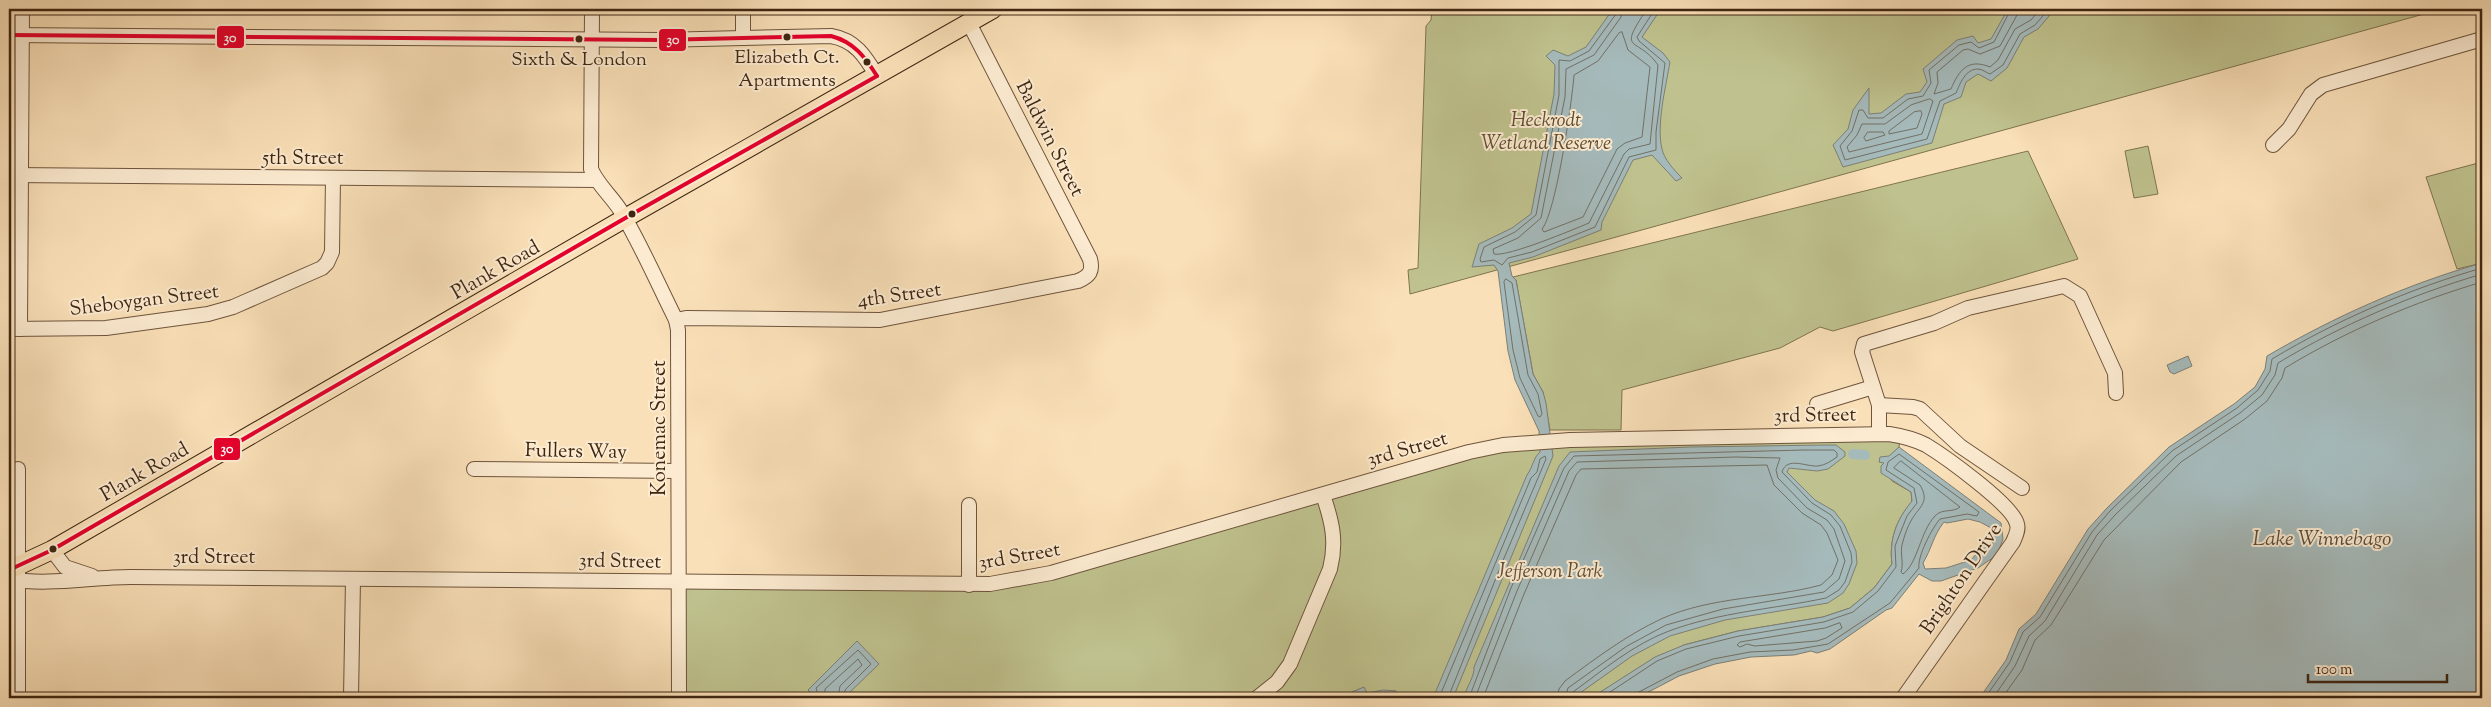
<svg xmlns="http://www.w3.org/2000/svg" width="2491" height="707" font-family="'Sorts Mill Goudy',serif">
  <rect width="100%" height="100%" fill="#fae0b8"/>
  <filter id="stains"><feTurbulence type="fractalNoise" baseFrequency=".004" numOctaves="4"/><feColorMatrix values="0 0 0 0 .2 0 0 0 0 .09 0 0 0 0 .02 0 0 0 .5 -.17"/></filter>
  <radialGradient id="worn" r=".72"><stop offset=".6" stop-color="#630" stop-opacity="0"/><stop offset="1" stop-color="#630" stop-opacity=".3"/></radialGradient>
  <g fill="#bfc28e" stroke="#7f7450">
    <polygon points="1432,9 2442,9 1410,294 1408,270 1418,268 1426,26 1431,20"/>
    <polygon points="2148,146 2158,194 2134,198 2125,151"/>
    <polygon points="2028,151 2078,259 1833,331 1820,327 1780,348 1622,390 1621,430 1550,430 1543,392 1533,374 1516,280 1513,277"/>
    <polygon points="2482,162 2482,263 2457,269 2426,177"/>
    <path d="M1900,439L1899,447L1884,463L1892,481L1911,492L1912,502C1896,520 1889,540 1892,564L1874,588L1850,608L1823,617L1738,631L1684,645L1591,698H1400L1396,691L1367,693L1363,688L1337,698H685L684,584L988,587L1467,456L1539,442Z"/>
  </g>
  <g fill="#a5babb" stroke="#7c7f77" fill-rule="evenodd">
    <path d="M1613,9H1661L1642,37L1663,53L1670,62C1666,86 1656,125 1662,149C1664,159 1674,170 1682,178L1676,181L1652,155L1633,160L1602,222L1601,230L1533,257L1509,263L1512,276L1516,280L1533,374L1543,392L1546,403L1553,456L1453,698H1433L1527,475C1533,467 1533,458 1540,452L1539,431L1515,380L1508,351L1498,271L1494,265L1472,267L1479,244L1512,228L1531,214L1554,94L1555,65L1546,56L1553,50L1568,56L1586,47Z"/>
    <polygon points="2008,9 2055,9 2038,29 2024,37 2007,68 1991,81 1978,74 1966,82 1961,97 1944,104 1932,143 1843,167 1833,145 1848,129 1853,110 1869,88 1869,114 1881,113 1906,94 1920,92 1927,82 1923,69 1957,40 1973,36 1978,43 1991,39"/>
    <path d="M2482,263V698H1976L1983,693L2006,660L2019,629L2036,614L2088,529L2107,508L2169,447L2234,404L2255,387L2265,369L2267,356C2334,317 2407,284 2482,263Z"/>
    <polygon points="2188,356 2192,366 2174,374 2170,372 2167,365"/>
    <path d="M1826,445H1836L1845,452V456L1828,469L1817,471L1789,468L1787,472L1815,500L1834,511L1844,524L1856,551L1857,563L1849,584L1843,593L1828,603L1725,620L1670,636L1632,656L1573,698H1464C1466,687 1475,676 1474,667L1559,466L1570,452L1690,447Z"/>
    <path d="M1899,447L2001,523L2003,539L1997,555L1978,568L1941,581H1932L1919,574L1892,608L1886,610L1830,649L1817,653L1811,651L1794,655L1751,657L1715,664L1679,676L1637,698H1591L1655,657L1684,645L1738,631L1823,617L1850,608L1874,588L1892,564C1889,540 1896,520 1912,501L1911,492L1881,473V466L1884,463L1879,462L1880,457L1889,456ZM1968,519L1980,522L1995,530L1993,542L1990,545H1984L1971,560L1946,568L1925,569L1923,563C1932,548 1933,536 1944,522L1947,523Z"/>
    <polygon points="857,641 879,664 848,694 852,698 816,698 808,690"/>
    <polygon points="1364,687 1367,693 1383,690 1396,691 1400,698 1337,698"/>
  </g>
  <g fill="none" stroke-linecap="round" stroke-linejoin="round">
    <g stroke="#727066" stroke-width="1">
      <polyline points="1617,9 1616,14 1589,51 1570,61 1559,60 1559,95 1536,215 1515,232 1484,247 1480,259 1481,262 1494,260 1502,265 1508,258 1532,252 1595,227 1629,157 1656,150 1656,132 1665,63 1639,41 1637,37 1655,9"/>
      <path d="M1623,9L1621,17L1594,55L1566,69L1565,97L1541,218L1518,238L1493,249L1494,254C1508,257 1572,230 1589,223L1624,154L1629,149L1650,144L1658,65C1637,35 1616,55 1647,9"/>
      <path d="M2011,9L1994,42L1979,48L1971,42L1959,45L1929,70L1931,83L1923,96L1908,99L1883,118H1868L1863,110H1859L1852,131L1840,146L1845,160L1927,139L1940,101L1956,93C1960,84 1965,69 1978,69C1982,69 1987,73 1990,74L2003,65L2020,34L2035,25L2049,9"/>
      <path d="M2018,9L2017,15L2000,46L1980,54L1968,49L1963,50L1937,72L1938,83L1934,94L1951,89C1959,70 1968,58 1990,67L1998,60L2015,29L2031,20L2040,9"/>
      <path d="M1622,32L1628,50L1650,67L1642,137L1625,143L1617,149L1583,217L1544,232L1542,229C1556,212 1572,102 1574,75L1598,61L1619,33Z"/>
      <polygon points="1930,99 1933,101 1922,134 1849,152 1847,147 1857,135 1862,124 1885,124 1911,105"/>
      <polygon points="1921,111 1922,114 1917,128 1889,134 1889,131 1914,112"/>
      <polygon points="1868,132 1883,132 1885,135 1866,141 1864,138"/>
      <polygon points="1506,279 1512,283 1528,375 1538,394 1542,414 1540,417 1538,416 1520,378 1513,350 1504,282"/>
      <path d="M1901,461L1960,507C1953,513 1942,508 1935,516C1920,532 1918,563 1903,574L1901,572C1904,563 1900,554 1902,545C1904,537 1907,527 1912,519C1920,506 1930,502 1920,485L1894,468Z"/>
      <polygon points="1840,623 1842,628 1826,638 1817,641 1755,646 1747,644 1740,647 1737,645 1740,642 1825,628"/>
      <polyline points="819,698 816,688 858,650 871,664 845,690 845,698"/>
      <polyline points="825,698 825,689 858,659 862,665 840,686 838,698"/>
      <polyline points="1439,698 1531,478 1537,472 1540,459 1545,456 1546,459 1502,563 1448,698"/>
      <path d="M1469,698L1511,588L1564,468L1574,456L1804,450H1834L1837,453V457C1831,461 1826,465 1818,466C1806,467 1787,456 1782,472L1812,503L1831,515L1840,526L1851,553L1852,562L1845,582L1839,590L1826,598C1774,609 1720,612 1669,631C1634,644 1603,670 1573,692L1571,698"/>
      <polyline points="1475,698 1517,591 1569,471 1577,462 1735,457 1780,458 1776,470 1778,478 1807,508 1827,520 1834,529 1845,561 1839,579 1824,592 1723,609 1666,625 1627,646 1596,668 1568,688 1565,698"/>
      <path d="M1483,698L1524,594L1576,475L1581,469L1767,465L1774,485L1802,513L1821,525L1827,533L1838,560L1832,575L1821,585C1769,599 1712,596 1661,619C1627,635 1596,658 1565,681L1559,689L1557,698"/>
      <path d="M1601,698L1657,661L1686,649L1739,636L1824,622L1853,612L1878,591L1896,567L1895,546L1907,516L1917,503L1914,488L1886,470L1888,462L1899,454L1979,512L1977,516L1967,514L1940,519C1932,528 1917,557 1919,568L1890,603L1828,644L1793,650L1750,652L1713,659L1677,672L1637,693L1635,698"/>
      <path d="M1985,698L2010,662L2023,632L2040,617L2092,532L2110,511L2172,451L2237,408L2258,390L2270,371L2272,359C2337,320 2409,289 2482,268"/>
      <path d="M1993,698L2015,666L2029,636L2045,621L2097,535L2115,515L2176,456L2240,413L2262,395L2275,375L2278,363C2341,325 2411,295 2482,274"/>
      <path d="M2002,698L2022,670L2035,640L2051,625L2104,540L2181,462L2245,419L2267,401L2282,378L2285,368C2346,331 2414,302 2482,282"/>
    </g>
    <polyline stroke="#a5babb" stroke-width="10" points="1853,454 1865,455"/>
    <defs>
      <g id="minor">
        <path d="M592,9L591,169C598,186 613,197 622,213C642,247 658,284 676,320L678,330L679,698"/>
        <path d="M9,35L659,40L831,36C855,40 865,56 877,76"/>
        <polyline points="743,38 743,9"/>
        <polyline points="2273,145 2289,129 2311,94 2323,85 2482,39"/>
        <polyline points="9,175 597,180"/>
        <path d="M676,320L686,318L880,320L1078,281C1090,276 1093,271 1090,259L969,23"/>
        <polyline points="9,329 106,328 208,314 233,307 322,268 327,263 332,252 333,178"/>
        <polyline points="20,329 22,9"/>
        <polyline points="1817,404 1873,387"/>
        <polyline points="1879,405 1913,407 1920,409 1960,446 2022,488"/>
        <polyline points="1879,434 1879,405 1862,352 1864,344 1934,323 1968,308 2064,286 2080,296 2115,373 2116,393"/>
        <polyline points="474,469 678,471"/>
        <polyline points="969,505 969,585"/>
        <polyline points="52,550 65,567 92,576"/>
        <path d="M9,579C49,586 91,577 131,577L990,584L1051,573L1469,452L1503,445L1570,440L1889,434C1902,436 1914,439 1926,445C1944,456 2013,505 2017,524C2019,530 2015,537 2013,542L1903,698"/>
        <polyline points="18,698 18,469"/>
        <polyline points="351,698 353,579"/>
        <path d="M1257,698L1277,682L1290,664L1330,569C1337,542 1332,521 1323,495"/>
      </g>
      <polyline id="major" points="9,570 52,550 634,213 993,9"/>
    </defs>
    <use href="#minor" stroke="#6e543c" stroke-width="16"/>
    <use href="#major" stroke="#3f2612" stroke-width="20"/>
    <use href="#minor" stroke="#fcebd1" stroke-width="14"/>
    <use href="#major" stroke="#fae0b8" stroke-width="18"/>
    <defs>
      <g id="bus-1">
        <path d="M9,35L659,40L831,36C854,42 865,57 877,76"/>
        <polyline points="9,570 52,550 634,213 877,76"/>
      </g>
    </defs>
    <use href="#bus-1" stroke="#fcebd1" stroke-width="8"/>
    <use href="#bus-1" stroke="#e4002b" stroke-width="4"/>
  </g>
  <g fill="#3f2612" stroke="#fcebd1" stroke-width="2">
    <circle cx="787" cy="37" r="4.5"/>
    <circle cx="579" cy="39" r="4.5"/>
    <circle cx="867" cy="62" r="4.5"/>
    <circle cx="632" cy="214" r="4.5"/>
    <circle cx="53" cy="549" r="4.5"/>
  </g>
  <g text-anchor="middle" stroke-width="4" stroke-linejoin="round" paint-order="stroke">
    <g font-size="19" fill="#3f2612" stroke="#fcebd1">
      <text x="787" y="63">Elizabeth Ct.<tspan x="787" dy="23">Apartments</tspan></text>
      <text x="579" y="65">Sixth &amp; London</text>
    </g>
    <g font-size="20" font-style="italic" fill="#5f4d31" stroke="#fcebd1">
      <text x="1546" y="126">Heckrodt<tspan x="1546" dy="23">Wetland Reserve</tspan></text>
      <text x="1550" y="577">Jefferson Park</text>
    </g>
    <g font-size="20" fill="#3f2612" stroke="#fcebd1">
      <text transform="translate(1051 138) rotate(63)" y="7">Baldwin Street</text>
      <text x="303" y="164">5th Street</text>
      <text transform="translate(495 269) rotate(-30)" y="7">Plank Road</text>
      <text transform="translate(899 294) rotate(-8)" y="7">4th Street</text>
      <text transform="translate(144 299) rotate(-7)" y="7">Sheboygan Street</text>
      <text transform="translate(1815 414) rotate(-1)" y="7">3rd Street</text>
      <text transform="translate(658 428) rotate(-90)" y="7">Konemac Street</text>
      <text transform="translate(1407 448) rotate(-16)" y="7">3rd Street</text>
      <text transform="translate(576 450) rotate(1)" y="7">Fullers Way</text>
      <text transform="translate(144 471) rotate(-30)" y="7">Plank Road</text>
      <text transform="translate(1019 555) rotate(-10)" y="7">3rd Street</text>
      <text x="214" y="563">3rd Street</text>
      <text transform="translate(620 560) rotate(1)" y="7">3rd Street</text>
      <text transform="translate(1960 578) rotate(-56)" y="7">Brighton Drive</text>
    </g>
    <g font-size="21" font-style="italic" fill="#584b3c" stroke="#fcebd1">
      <text x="2322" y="545">Lake Winnebago</text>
    </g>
  </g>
  <g stroke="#fcebd1" stroke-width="2">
    <rect x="216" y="25" width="29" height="24" rx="5" fill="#e4002b"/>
    <rect x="658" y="28" width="29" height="24" rx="5" fill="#e4002b"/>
    <rect x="213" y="437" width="28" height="24" rx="5" fill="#e4002b"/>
  </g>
  <g font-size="14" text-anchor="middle" font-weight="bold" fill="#fff">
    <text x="230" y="42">30</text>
    <text x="673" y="44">30</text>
    <text x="227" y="453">30</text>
  </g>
  <rect width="2491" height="707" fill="none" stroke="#fae0b8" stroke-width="30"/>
  <rect x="10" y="10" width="2471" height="687" fill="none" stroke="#3f2612" stroke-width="2.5"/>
  <rect x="15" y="15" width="2461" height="677" fill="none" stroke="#3f2612"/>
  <path d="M2308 674v8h139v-8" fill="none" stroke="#3f2612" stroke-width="2.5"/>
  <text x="2316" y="674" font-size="15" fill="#3f2612" stroke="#fcebd1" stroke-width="4" paint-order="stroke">100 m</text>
  <rect width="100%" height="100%" filter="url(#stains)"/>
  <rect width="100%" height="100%" fill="url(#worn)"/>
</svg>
